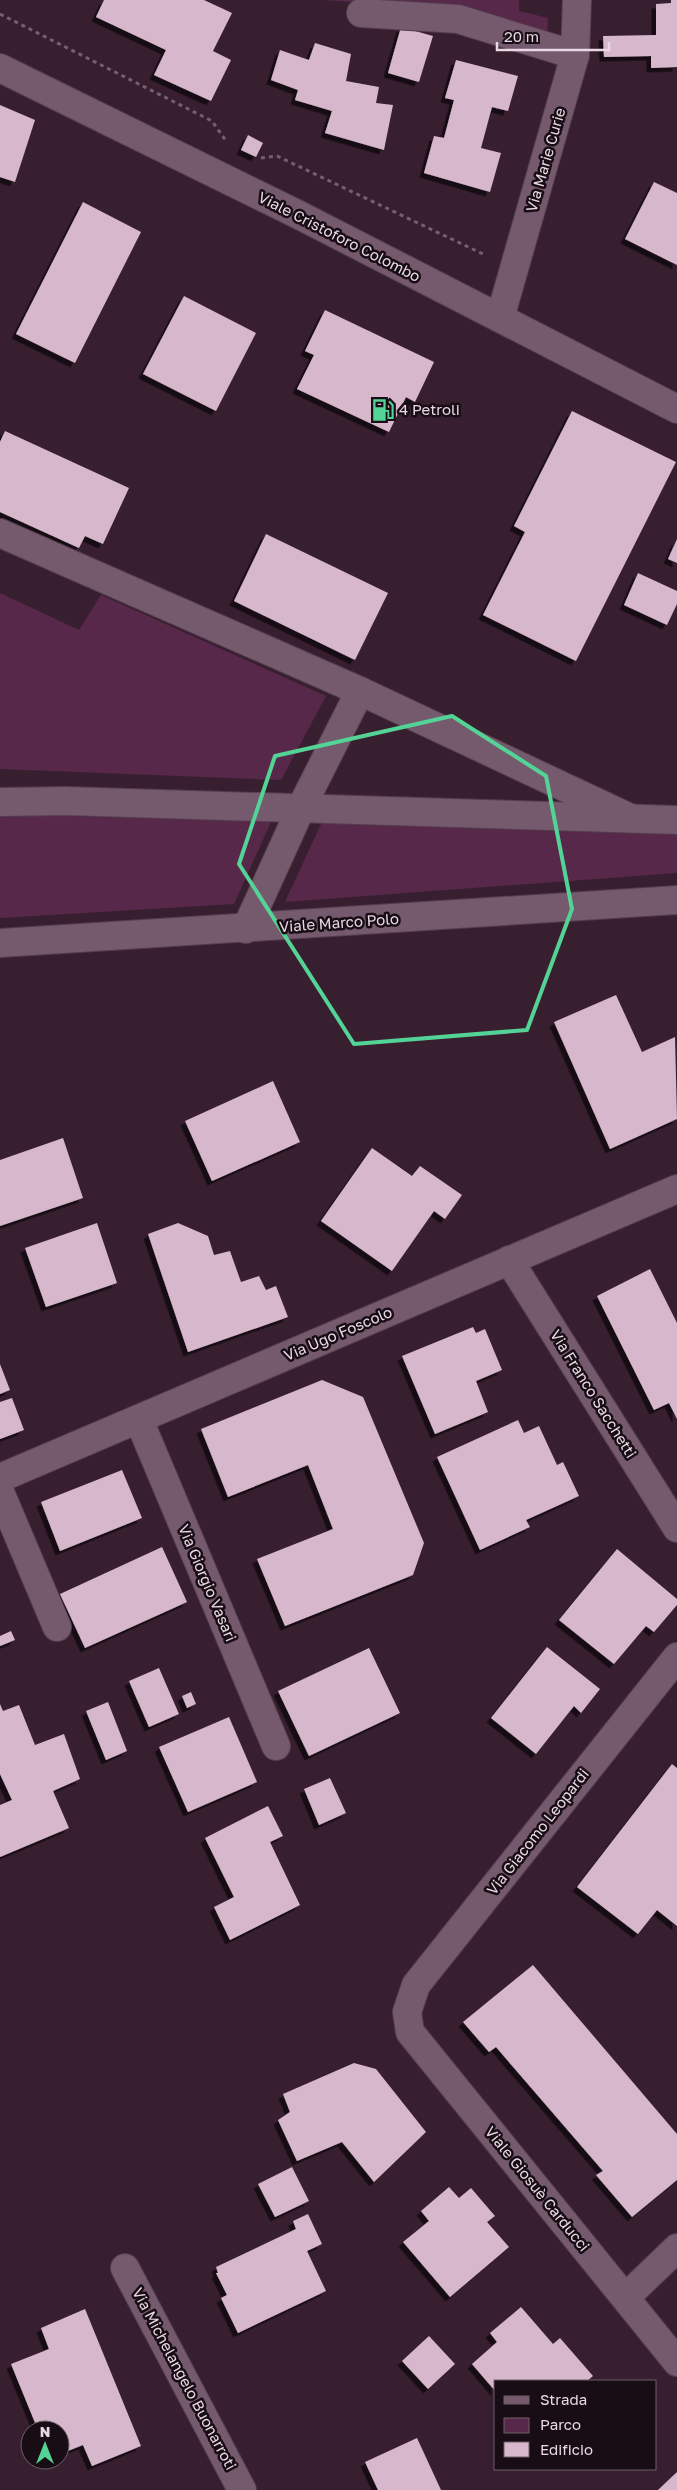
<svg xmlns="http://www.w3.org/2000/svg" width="677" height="2490" font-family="'Golos Text',sans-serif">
  <defs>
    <filter id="shadow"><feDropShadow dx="-4.5" dy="4.5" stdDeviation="0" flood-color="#0009"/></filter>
  </defs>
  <rect width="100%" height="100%" fill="#381f30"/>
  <g fill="#58284a">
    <polygon points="324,0 519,0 519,11 548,18 547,36 451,9"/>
    <polygon points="0,593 79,630 101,595 326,696 281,780 0,769"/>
    <polygon points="0,814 271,822 234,904 0,918"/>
    <polygon points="322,822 677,834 677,873 285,902"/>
  </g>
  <g fill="#d7b7cc" filter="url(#shadow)">
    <polygon points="104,0 204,0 232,13 213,51 231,60 211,101 154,75 166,50 96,17"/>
    <polygon points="671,0 677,0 677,67 651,68 651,56 604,57 603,36 656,35 656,4 671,3"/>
    <polygon points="401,27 433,36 419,82 388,73"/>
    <polygon points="315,43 351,54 346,81 379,87 376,103 393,105 384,150 325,133 332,111 295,100 298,90 271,80 280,50 309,60"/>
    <polygon points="456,60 518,76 508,111 492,107 481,148 501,153 490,192 424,173 434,136 444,138 454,100 445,98"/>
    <polygon points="0,105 35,120 15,182 0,177"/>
    <polygon points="248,135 263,143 256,157 241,150"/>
    <polygon points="654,182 677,193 677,265 625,239"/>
    <polygon points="83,202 141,232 75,363 16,334"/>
    <polygon points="184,296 256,333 216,411 143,374"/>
    <polygon points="325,310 434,362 415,402 406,397 389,432 297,389 314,355 305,351"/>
    <polygon points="572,411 676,462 576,661 483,615 525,532 514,526"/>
    <polygon points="5,431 129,488 103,544 85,536 79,548 0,512 0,442"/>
    <polygon points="266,534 388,593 355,660 234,601"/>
    <polygon points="677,539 677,563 668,559"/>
    <polygon points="638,573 677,591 677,604 667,625 624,605"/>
    <polygon points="616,995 642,1052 675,1037 677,1119 610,1149 554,1022"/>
    <polygon points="273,1081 300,1142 212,1181 185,1121"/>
    <polygon points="63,1138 83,1198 0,1226 0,1160"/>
    <polygon points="372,1148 412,1176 420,1166 462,1195 445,1219 434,1211 392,1271 321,1221"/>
    <polygon points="97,1223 117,1283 46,1307 25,1248"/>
    <polygon points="178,1223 208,1236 214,1255 230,1251 241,1282 259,1276 266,1290 276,1286 288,1317 188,1352 148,1234"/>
    <polygon points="650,1269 677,1323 677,1419 669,1403 654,1410 597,1296"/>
    <polygon points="473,1327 476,1333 485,1329 502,1370 476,1381 488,1412 435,1434 402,1356"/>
    <polygon points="0,1364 10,1390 0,1394"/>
    <polygon points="322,1380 363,1397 424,1543 413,1575 285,1626 257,1559 333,1529 308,1465 228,1497 201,1429"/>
    <polygon points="12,1398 24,1430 0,1439 0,1402"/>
    <polygon points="518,1420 524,1433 539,1426 557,1465 563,1462 579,1496 526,1520 530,1527 480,1550 437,1457"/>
    <polygon points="122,1470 142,1518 60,1551 41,1502"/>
    <polygon points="162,1547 187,1602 85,1648 60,1594"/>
    <polygon points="617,1549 677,1599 677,1605 654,1632 646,1626 614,1664 559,1620"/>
    <polygon points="11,1631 15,1640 0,1646 0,1636"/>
    <polygon points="547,1647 600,1689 581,1713 574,1706 536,1754 491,1718"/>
    <polygon points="369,1648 400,1713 309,1756 278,1691"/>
    <polygon points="159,1668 179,1714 149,1727 129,1681"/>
    <polygon points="191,1692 196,1704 187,1708 182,1696"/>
    <polygon points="108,1702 127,1751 106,1760 86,1711"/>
    <polygon points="0,1704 3,1711 19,1705 35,1745 64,1734 80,1779 53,1791 69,1828 0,1857 0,1805 12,1800 0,1774"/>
    <polygon points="229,1717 257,1782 188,1812 159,1747"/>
    <polygon points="672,1764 677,1768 677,1926 657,1910 638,1934 577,1887"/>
    <polygon points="330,1778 346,1813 319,1825 304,1789"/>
    <polygon points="268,1806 283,1836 270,1842 300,1905 230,1940 214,1907 234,1897 205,1838"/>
    <polygon points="533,1965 677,2134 677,2180 632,2217 596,2175 603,2171 496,2047 489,2052 463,2022"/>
    <polygon points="354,2063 376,2069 426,2132 374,2182 342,2142 297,2161 278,2120 290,2112 283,2094"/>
    <polygon points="292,2167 309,2201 275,2217 258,2184"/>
    <polygon points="449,2187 459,2198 471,2188 495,2216 487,2222 509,2247 450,2297 403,2242 429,2221 421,2211"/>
    <polygon points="308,2214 322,2244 307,2251 326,2291 238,2333 221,2298 227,2295 216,2273 218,2273 216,2267 296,2229 293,2221"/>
    <polygon points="521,2307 553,2344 560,2338 593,2376 587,2381 496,2381 496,2392 472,2364 497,2342 490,2333"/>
    <polygon points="85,2309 141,2446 92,2466 83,2445 60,2454 60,2430 38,2430 11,2364 49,2349 41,2328"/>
    <polygon points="429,2336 455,2364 428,2389 402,2361"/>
    <polygon points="417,2438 441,2490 378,2490 365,2462"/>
    <polygon points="677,2472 677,2490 658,2490"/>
  </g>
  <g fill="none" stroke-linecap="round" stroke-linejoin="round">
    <defs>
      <g id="minor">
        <polyline points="361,13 458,19 575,55"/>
        <polyline points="0,68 299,215 677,409"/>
        <polyline points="500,318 575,55 577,0"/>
        <polyline points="0,533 360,691 628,817"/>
        <polyline points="0,802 66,801 677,820"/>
        <polyline points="246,929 301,808 360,691"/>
        <polyline points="0,943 677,900"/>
        <polyline points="509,1260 677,1528"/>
        <polyline points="139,1420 276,1746"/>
        <polyline points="0,1478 677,1189"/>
        <polyline points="0,1492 57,1627"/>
        <polyline points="677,1657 416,1985 407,2012 410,2032 677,2362"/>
        <polyline points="125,2268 242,2490"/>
        <polyline points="626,2297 677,2248"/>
      </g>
    </defs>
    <use href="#minor" stroke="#533e4d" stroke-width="30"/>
    <g stroke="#765f6e" stroke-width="3" stroke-dasharray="4 4" stroke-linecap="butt">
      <polyline points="0,14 212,121 226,141"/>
      <polyline points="261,158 277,156 483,254"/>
    </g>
    <use href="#minor" stroke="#75596c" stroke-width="28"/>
  </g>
  <path fill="none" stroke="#54d396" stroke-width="4" stroke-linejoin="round" d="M452,716L546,776L572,909L527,1030L354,1044L239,864L275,756Z"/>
  <defs>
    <symbol id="fuel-bare" viewBox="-9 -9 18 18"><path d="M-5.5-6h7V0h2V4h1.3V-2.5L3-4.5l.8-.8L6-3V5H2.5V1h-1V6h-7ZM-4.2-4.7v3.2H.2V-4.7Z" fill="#54d396" stroke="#180d15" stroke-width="2.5" paint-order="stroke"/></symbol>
  </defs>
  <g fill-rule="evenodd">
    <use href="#fuel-bare" x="367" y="394" width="32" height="32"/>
  </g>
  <g text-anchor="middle" stroke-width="5" stroke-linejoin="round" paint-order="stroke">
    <g font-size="15" fill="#ead9e4" stroke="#180d15">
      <text transform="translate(546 160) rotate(-74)" y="5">Via Marie Curie</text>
      <text transform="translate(339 237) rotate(27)" y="5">Viale Cristoforo Colombo</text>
      <text transform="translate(339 923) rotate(-4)" y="5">Viale Marco Polo</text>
      <text transform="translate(338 1334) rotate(-23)" y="5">Via Ugo Foscolo</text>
      <text transform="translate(593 1394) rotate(58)" y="5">Via Franco Sacchetti</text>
      <text transform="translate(207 1583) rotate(67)" y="5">Via Giorgio Vasari</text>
      <text transform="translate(538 1832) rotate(-52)" y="5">Via Giacomo Leopardi</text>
      <text transform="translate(537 2189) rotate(51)" y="5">Viale Giosuè Carducci</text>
      <text transform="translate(184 2379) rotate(62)" y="5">Via Michelangelo Buonarroti</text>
    </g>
    <g font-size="15" fill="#ead9e4" stroke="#180d15" text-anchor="start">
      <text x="399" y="415">4 Petroli</text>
    </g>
  </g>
  <rect x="494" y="2380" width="162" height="90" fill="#180d15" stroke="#6c5f68"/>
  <rect x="504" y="2396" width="25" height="8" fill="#75596c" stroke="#6c5f68"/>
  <text x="540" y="2405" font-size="15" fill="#ead9e4">Strada</text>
  <rect x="504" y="2418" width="25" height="15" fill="#58284a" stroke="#6c5f68"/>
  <text x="540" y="2430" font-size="15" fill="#ead9e4">Parco</text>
  <rect x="504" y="2442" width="25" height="15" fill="#d7b7cc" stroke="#6c5f68"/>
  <text x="540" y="2455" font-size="15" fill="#ead9e4">Edificio</text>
  <g transform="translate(45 2445)"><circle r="24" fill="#180d15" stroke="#6c5f68"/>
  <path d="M0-4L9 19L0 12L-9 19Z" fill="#54d396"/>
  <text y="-8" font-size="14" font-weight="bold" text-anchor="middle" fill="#ead9e4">N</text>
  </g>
  <path d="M497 42v8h112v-8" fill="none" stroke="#ead9e4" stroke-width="2.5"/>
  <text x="504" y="42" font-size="15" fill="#ead9e4" stroke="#180d15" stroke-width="4" paint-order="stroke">20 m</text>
</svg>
